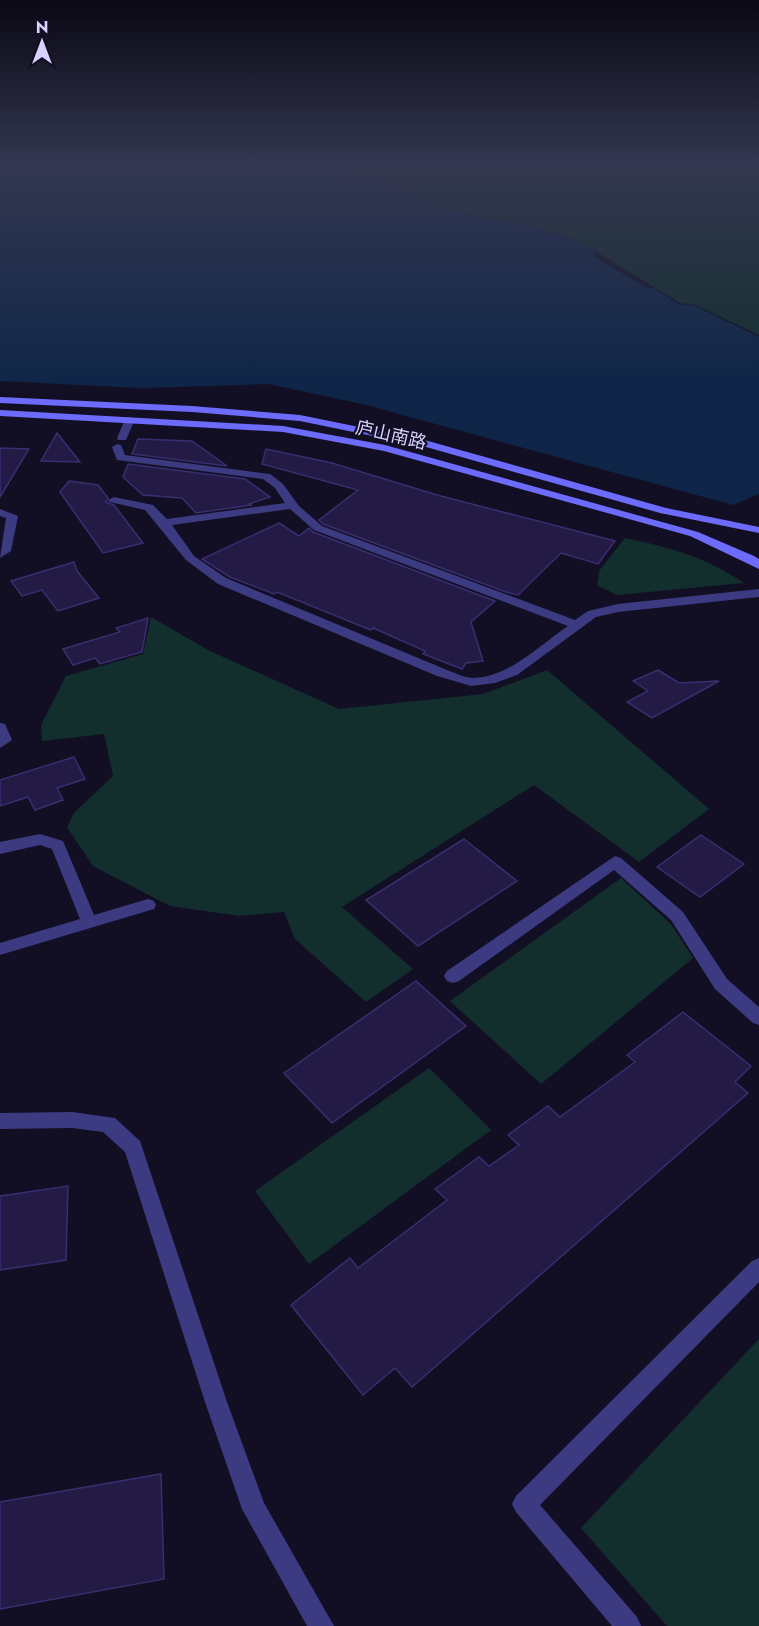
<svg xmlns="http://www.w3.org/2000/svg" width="759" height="1626" font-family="Jost,'Noto Sans SC',sans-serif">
  <rect width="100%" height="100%" fill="#120f24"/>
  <g fill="#122e2d">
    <polygon points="322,166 759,166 759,335 696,305 680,303 597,252 567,237 521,224 435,209 394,188"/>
    <path d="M625,538C672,548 703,556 744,583L617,595L597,585L599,571Z"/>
    <polygon points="151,617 210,651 339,709 483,694 547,670 709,809 639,862 534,785 342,907 413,969 366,1002 295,939 284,912 240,916 170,906 93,866 67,827 74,813 113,776 104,734 42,741 41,725 66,676 143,654"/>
    <polygon points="621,878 671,924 693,958 541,1084 450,1001"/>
    <polygon points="429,1068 491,1130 309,1264 255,1191"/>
    <polygon points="759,1339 759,1626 667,1626 581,1528"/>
  </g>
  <polygon fill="#0e2548" points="0,166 320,166 324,169 393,188 433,209 520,224 567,238 596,252 593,256 645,287 655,289 678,304 695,306 759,337 759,494 733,505 366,405 269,384 141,388 0,381"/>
  <g fill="#231b45" stroke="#3a2e70" stroke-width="1.5">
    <polygon points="57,433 80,462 41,461"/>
    <polygon points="138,439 192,441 227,466 132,454"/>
    <polygon points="0,448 29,449 0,497"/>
    <polygon points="266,449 332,463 437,495 615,541 598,564 561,553 518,595 506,592 323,524 319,520 358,490 262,464"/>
    <polygon points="128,464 245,479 270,497 249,504 251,505 196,513 182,498 143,495 123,477"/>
    <polygon points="69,481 98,485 108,498 106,502 114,505 143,543 103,553 60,492"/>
    <polygon points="279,523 299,536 309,528 313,532 495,601 471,622 483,661 466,663 462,669 423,654 425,651 373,628 371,630 277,592 274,594 230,577 202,559"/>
    <polygon points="74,562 77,571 99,598 58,611 42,590 22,596 11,581"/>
    <polygon points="148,618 142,652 100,664 95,658 73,665 63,649 120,632 116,628"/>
    <polygon points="658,670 679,683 719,681 652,718 627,702 648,691 633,681"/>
    <polygon points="74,757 85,779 57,788 63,800 35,810 28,797 0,806 0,780"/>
    <polygon points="701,835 744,864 700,897 657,867"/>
    <polygon points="464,839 517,881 418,946 366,900"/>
    <polygon points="416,981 466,1026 332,1123 284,1073"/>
    <polygon points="683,1012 751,1066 735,1082 748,1093 412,1387 395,1368 363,1395 291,1305 350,1258 358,1268 447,1200 435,1189 479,1157 489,1166 519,1145 508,1135 548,1106 560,1117 635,1062 627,1055"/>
    <polygon points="68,1186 66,1260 0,1270 0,1196"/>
    <polygon points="161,1474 164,1579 0,1609 0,1502"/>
  </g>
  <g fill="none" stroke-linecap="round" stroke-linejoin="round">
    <g fill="#3c3b82" fill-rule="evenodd">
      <polygon points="126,417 135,419 126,440 118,440 117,438"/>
      <path d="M117,444L121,445L125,455L270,474L283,484L299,506L322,526L575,620L588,611L618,604L759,589V597L618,612L596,617L517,675L495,683L471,686L437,676L218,584L186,560L145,510L110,502L108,500L114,497L153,505L167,519L285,503L275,488L263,479L117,460L112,447ZM290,509L314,530L568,626C540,645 509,677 474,678C465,678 455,673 447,670L226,578L194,556L172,525Z"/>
      <polygon points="0,509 18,516 11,551 0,558 6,518 0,516"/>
      <polygon points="0,723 5,724 12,740 0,748"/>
      <polygon points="40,834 63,841 94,915 148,899 154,901 156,905 154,909 0,955 0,943 80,919 52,849 40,845 0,854 0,842"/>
      <polygon points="615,856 621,858 683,912 727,979 759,1007 759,1025 753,1023 715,989 671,920 614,870 459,981 453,983 447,981 444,976 447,971"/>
      <polygon points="72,1112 115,1118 140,1141 227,1402 264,1503 334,1626 307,1626 242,1509 205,1402 125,1152 103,1132 72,1128 0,1129 0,1113"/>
      <polygon points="759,1258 759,1282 540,1505 637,1617 641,1626 612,1626 516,1512 512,1504 516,1496 752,1261"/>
    </g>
    <g fill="#6d6bfc" fill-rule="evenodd">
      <polygon points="0,397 192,406 300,415 428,441 666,508 759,527 759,533 660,513 426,447 300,421 192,412 0,403"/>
      <polygon points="0,410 283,426 385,445 698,532 754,556 759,559 759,569 690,536 384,451 283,432 0,416"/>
    </g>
  </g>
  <linearGradient id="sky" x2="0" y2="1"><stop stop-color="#0a0814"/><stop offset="0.42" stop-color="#333750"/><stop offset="1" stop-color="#333750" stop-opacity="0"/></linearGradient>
  <rect width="759" height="393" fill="url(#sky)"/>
  <g text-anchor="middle" stroke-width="4.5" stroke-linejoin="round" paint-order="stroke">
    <g font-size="18" fill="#d7d3fe" stroke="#120f24">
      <text transform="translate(391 435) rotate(13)" y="6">庐山南路</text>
    </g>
  </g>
  <g transform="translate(42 42)" stroke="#120f24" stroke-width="4.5" paint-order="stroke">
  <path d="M0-4.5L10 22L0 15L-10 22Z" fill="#d7d3fe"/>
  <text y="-9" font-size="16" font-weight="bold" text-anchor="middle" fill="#d7d3fe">N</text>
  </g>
</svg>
